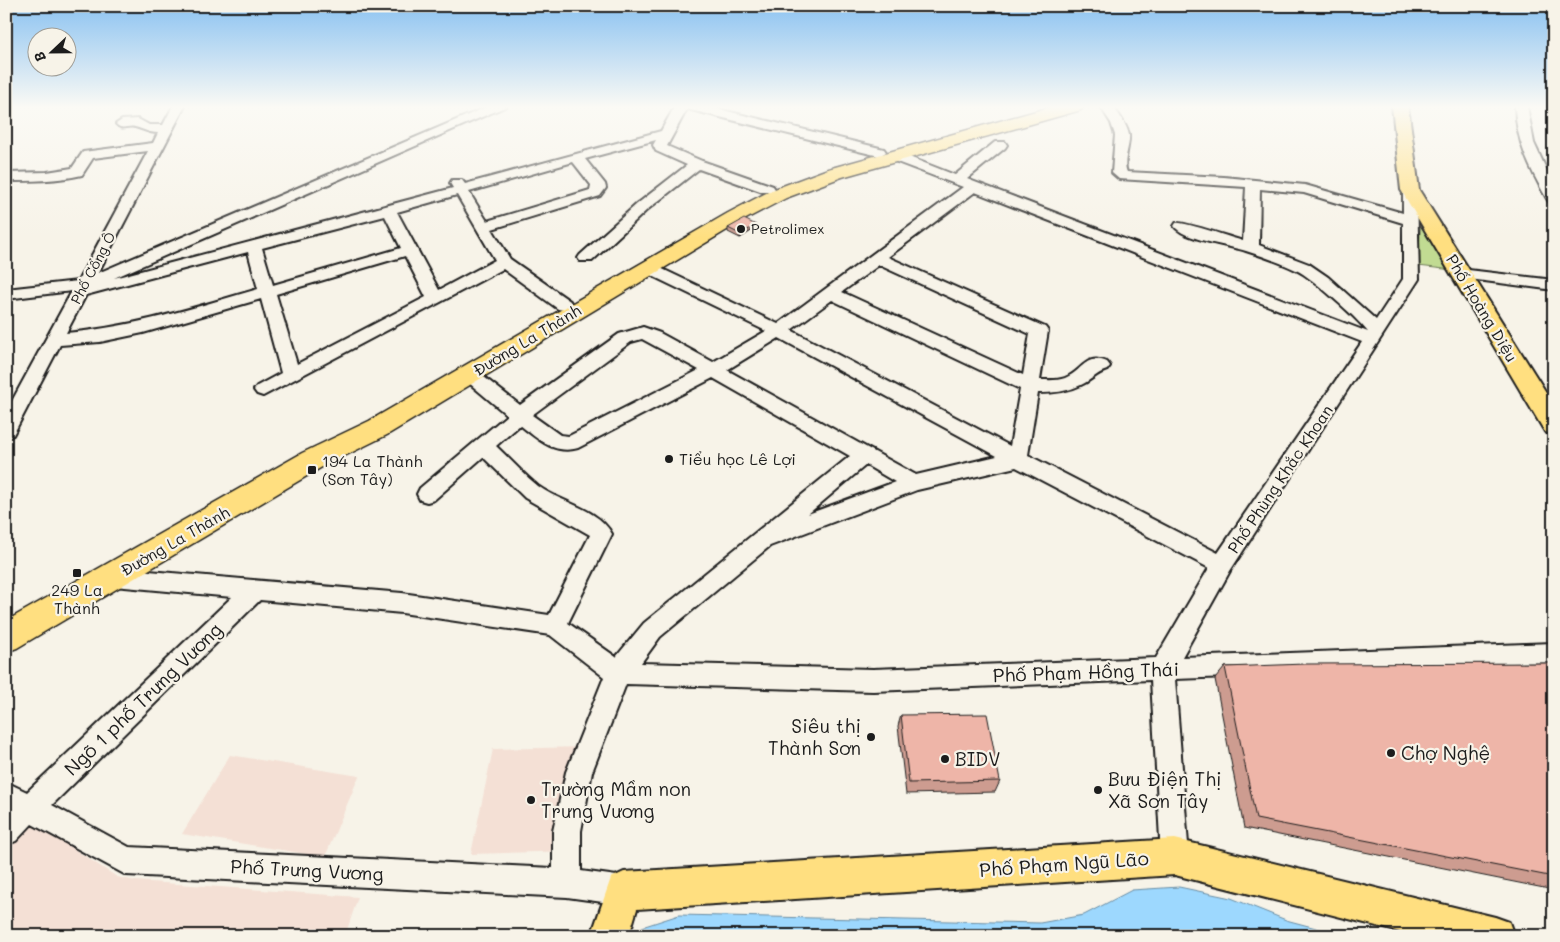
<svg xmlns="http://www.w3.org/2000/svg" width="1560" height="942" font-family="Mali,sans-serif">
  <rect width="100%" height="100%" fill="#f7f3e8"/>
  <filter id="ink" filterUnits="userSpaceOnUse"><feTurbulence type="fractalNoise" baseFrequency=".02" numOctaves="2"/><feDisplacementMap in="SourceGraphic" scale="10" xChannelSelector="R" yChannelSelector="G"/><feConvolveMatrix kernelMatrix="1 2 1 2 8 2 1 2 1" color-interpolation-filters="sRGB"/></filter>
  <g filter="url(#ink)">
    <g fill="#f4e0d5">
      <polygon points="586,747 572,851 471,854 493,749"/>
      <polygon points="230,755 359,776 325,857 182,834"/>
      <polygon points="26,818 117,877 136,881 358,897 345,936 6,936 6,837"/>
    </g>
    <polygon fill="#c1db92" stroke="#6e7c57" points="1421,217 1453,270 1418,266"/>
    <polygon fill="#9dd8fe" stroke="#698da4" points="1179,887 1231,898 1286,920 1346,936 636,936 642,927 679,915 1040,923 1084,915 1132,890"/>
    <g fill="none" stroke-linecap="round" stroke-linejoin="round">
      <defs>
        <g id="minor">
          <path d="M173,106H185L98,273L489,106H507L114,278L453,188L450,183L452,180H462L465,184L661,131L675,106H706L884,149L886,152L879,156L687,109L667,146L702,161L773,186L775,189L773,192H763L699,169L647,210L592,261H580L578,258L580,255L637,204L687,165L656,151L653,145L656,140L585,159L605,184L606,188L600,196L492,229L510,259L570,301L572,305L570,309L564,310L558,309L503,269L263,396L257,394L254,390L257,386L281,373L261,299L143,333L100,342L60,345L13,435L6,437V412L72,291L6,299V289L78,281L148,151L93,158L82,175C57,181 31,181 6,181V173L47,172L72,168L83,152L153,143L158,133C149,133 143,129 135,127C127,125 122,131 116,124L122,120L138,119L149,125H163ZM573,162L591,185L590,190L487,221L469,192ZM457,195L495,260L439,290L397,212ZM385,216L401,248L273,285L262,248ZM248,252L258,289C193,308 134,327 66,333L86,295ZM405,256L426,297L297,364L276,294Z"/>
          <path d="M1100,106H1113C1119,115 1127,125 1129,135C1130,147 1122,162 1127,172L1224,177L1305,185L1403,213V190L1405,187H1415L1417,190L1419,279L1230,571L1182,657L1554,643V665L1175,679L1189,857L1185,867L1175,871L1165,867L1161,857L1151,680L873,691L626,684L592,772L581,831V871L624,877L634,881L638,891L634,901L624,905L567,897L126,875L32,824L16,841L6,845V782L27,792L232,597L114,586L106,584L103,577L106,570L114,568L402,593L549,615L590,535L525,498L483,457L434,500L427,502L420,500L417,494L420,488L507,415L463,378L460,374L463,370L469,368L475,370L520,405L619,334L643,327L660,333L713,362L766,331L642,271L640,268L642,265H654L778,324L963,187L889,159L887,156L889,153H899L955,175L995,142H1005L1007,145L1005,148L967,179L1368,332C1356,317 1313,278 1296,270C1280,262 1262,256 1246,251C1230,246 1182,239 1174,226L1176,223C1183,221 1232,238 1243,241L1246,187L1119,179L1112,173L1115,135L1111,123ZM1260,189L1304,193L1403,223V279L1376,320L1328,277L1309,264L1259,245ZM975,192L1362,342L1218,553L1028,455L1038,393C1053,393 1067,392 1081,385C1092,380 1095,374 1107,370L1110,366L1107,362C1085,353 1083,371 1065,378C1057,381 1048,380 1040,380L1048,331L1045,327L888,257ZM879,265L1030,334L1023,375L842,292ZM832,300L1020,389L1010,446L791,330ZM779,338L997,456L916,475L727,370ZM642,339L699,370L569,436L560,435L532,415L631,342ZM713,378L850,456L644,623L616,657L568,623L612,534C598,508 561,503 538,486C523,474 510,459 496,446L520,425C538,439 554,455 578,448ZM866,465L895,482L808,514ZM1016,467L1209,568L1156,658L873,669L641,663L660,637L770,546L917,490ZM260,600L402,613L550,635L604,677L566,772L553,831V868L129,847L52,805Z"/>
          <path d="M1515,106H1527L1534,143L1554,186V203L1549,202L1547,199C1530,169 1516,141 1515,106Z"/>
          <polygon points="1460,269 1554,280 1554,290 1454,277 1452,274 1454,271"/>
        </g>
        <g id="major">
          <polygon points="1392,106 1408,106 1419,190 1554,405 1554,435 1545,432 1401,190"/>
          <polygon points="1175,839 1495,917 1509,922 1514,936 1416,936 1175,875 637,909 629,936 591,936 611,878 624,872"/>
        </g>
        <polygon id="highway" points="1054,106 1083,106 1081,110 842,177 786,198 742,221 387,435 322,467 17,648 6,652 6,621 302,453 369,421 728,213 772,190 828,169"/>
      </defs>
      <use href="#minor" stroke="#1c1c1c" stroke-width="4"/>
      <use href="#major" stroke="#1c1c1c" stroke-width="4"/>
      <use href="#highway" stroke="#1c1c1c" stroke-width="3"/>
      <use href="#minor" fill="#f7f3e8" fill-rule="evenodd"/>
      <use href="#major" fill="#ffdf80" fill-rule="evenodd"/>
      <use href="#highway" fill="#ffdf80" fill-rule="evenodd"/>
    </g>
    <g fill="#cd9c90" stroke="#1c1c1c">
      <polygon points="728,228 756,228 740,238 728,232"/>
      <polygon points="1554,663 1554,890 1244,828 1215,679 1225,667"/>
      <polygon points="901,715 1000,781 995,792 906,794 898,726"/>
    </g>
    <polygon fill="#a77f76" stroke="#1c1c1c" points="756,225 756,228 740,238 740,234"/>
    <g fill="#eeb5a8" stroke="#1c1c1c">
      <polygon points="744,219 756,225 740,234 728,228"/>
      <polygon points="1554,663 1554,877 1256,819 1225,667 1305,664"/>
      <polygon points="987,714 1000,781 909,783 901,715"/>
    </g>
  </g>
  <linearGradient id="sky" x2="0" y2="1"><stop stop-color="#8ac2f1"/><stop offset="0.45" stop-color="#fbfaf5"/><stop offset="1" stop-color="#fbfaf5" stop-opacity="0"/></linearGradient>
  <rect width="1560" height="238" fill="url(#sky)"/>
  <g fill="#1c1c1c" stroke="#f7f3e8" stroke-width="2">
    <circle cx="741" cy="229" r="5"/>
    <circle cx="669" cy="459" r="5"/>
    <rect x="307" y="465" width="10" height="10" rx="2.5"/>
    <rect x="72" y="568" width="10" height="10" rx="2.5"/>
    <circle cx="871" cy="737" r="5"/>
    <circle cx="1391" cy="753" r="5"/>
    <circle cx="945" cy="759" r="5"/>
    <circle cx="1098" cy="790" r="5"/>
    <circle cx="531" cy="800" r="5"/>
  </g>
  <g text-anchor="middle" stroke-width="4.5" stroke-linejoin="round" paint-order="stroke">
    <g font-size="14" fill="#1c1c1c" stroke="#f7f3e8" text-anchor="start">
      <text x="751" y="234">Petrolimex</text>
    </g>
    <g font-size="14" fill="#1c1c1c" stroke="#f7f3e8">
      <text transform="translate(93 268) rotate(-62)" y="5">Phố Cổng Ô</text>
    </g>
    <g font-size="16" fill="#1c1c1c" stroke="#f7f3e8">
      <text transform="translate(1482 308) rotate(59)" y="6">Phố Hoàng Diệu</text>
      <text transform="translate(527 340) rotate(-31)" y="6">Đường La Thành</text>
      <text transform="translate(1280 479) rotate(-56)" y="6">Phố Phùng Khắc Khoan</text>
      <text transform="translate(175 541) rotate(-30)" y="6">Đường La Thành</text>
    </g>
    <g font-size="16" fill="#1c1c1c" stroke="#f7f3e8" text-anchor="start">
      <text x="679" y="465">Tiểu học Lê Lợi</text>
      <text x="322" y="467">194 La Thành<tspan x="322" dy="18">(Sơn Tây)</tspan></text>
      <text x="77" y="596" text-anchor="middle">249 La<tspan x="77" dy="18">Thành</tspan></text>
    </g>
    <g font-size="19" fill="#1c1c1c" stroke="#f7f3e8">
      <text transform="translate(1086 672) rotate(-2)" y="7">Phố Phạm Hồng Thái</text>
      <text transform="translate(143 699) rotate(-44)" y="7">Ngõ 1 phố Trưng Vương</text>
      <text transform="translate(1064 864) rotate(-4)" y="7">Phố Phạm Ngũ Lão</text>
      <text transform="translate(307 870) rotate(3)" y="7">Phố Trưng Vương</text>
    </g>
    <g font-size="19" fill="#1c1c1c" stroke="#f7f3e8" text-anchor="start">
      <text x="861" y="733" text-anchor="end">Siêu thị<tspan x="861" dy="22">Thành Sơn</tspan></text>
      <text x="1401" y="760">Chợ Nghệ</text>
      <text x="955" y="766">BIDV</text>
      <text x="1108" y="786">Bưu Điện Thị<tspan x="1108" dy="22">Xã Sơn Tây</tspan></text>
      <text x="541" y="796">Trường Mầm non<tspan x="541" dy="22">Trưng Vương</tspan></text>
    </g>
  </g>
  <rect width="1560" height="942" fill="none" stroke="#f7f3e8" stroke-width="25"/>
  <rect x="12" y="12" width="1535" height="917" fill="none" stroke="#1c1c1c" stroke-width="2" filter="url(#ink)"/>
  <g transform="translate(52 52) rotate(248)"><circle r="24" fill="#f7f3e8" stroke="#9f9d96"/>
  <path d="M0-4L9 19L0 12L-9 19Z" fill="#1c1c1c"/>
  <text y="-8" font-size="14" font-weight="bold" text-anchor="middle" fill="#1c1c1c">B</text>
  </g>
</svg>
